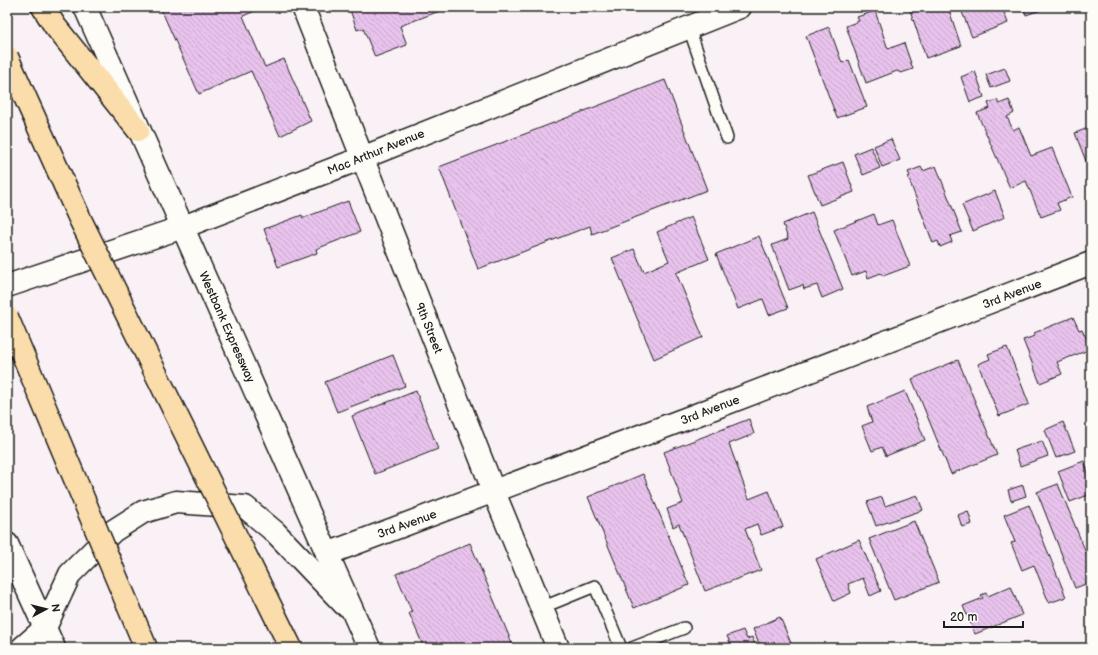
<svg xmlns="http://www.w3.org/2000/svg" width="1098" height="655" font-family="'Balsamiq Sans',sans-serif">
  <defs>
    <pattern id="building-back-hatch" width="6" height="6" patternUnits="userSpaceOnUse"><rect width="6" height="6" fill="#e8c3ed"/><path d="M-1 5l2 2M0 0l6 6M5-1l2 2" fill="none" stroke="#c6a7cb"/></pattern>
  </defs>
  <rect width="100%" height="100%" fill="#f9f1f5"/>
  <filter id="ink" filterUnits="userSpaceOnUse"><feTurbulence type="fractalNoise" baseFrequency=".025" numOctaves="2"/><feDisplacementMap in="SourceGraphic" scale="8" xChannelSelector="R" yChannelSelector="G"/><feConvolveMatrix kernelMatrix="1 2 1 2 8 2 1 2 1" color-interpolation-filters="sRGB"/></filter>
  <g filter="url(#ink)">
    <g fill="url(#building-back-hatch)" stroke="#1c1c1c">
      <polygon points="160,7 264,7 243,16 265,67 284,59 311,121 280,136 251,71 199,94"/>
      <polygon points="349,7 450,7 400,26 407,45 375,57 363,28 357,30"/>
      <polygon points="909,7 948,7 961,46 926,58"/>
      <polygon points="960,7 1002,7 1008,23 972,37"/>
      <polygon points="1023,7 1049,7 1026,15"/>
      <polygon points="875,11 888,49 904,43 913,69 901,73 897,71 866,83 846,26 859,21 857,17"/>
      <polygon points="829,27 842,63 849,60 867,107 837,118 806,36"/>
      <polygon points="1005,68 1010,81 991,88 986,75"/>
      <polygon points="975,71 984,97 970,102 961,77"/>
      <polygon points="665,80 707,190 592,234 590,226 478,269 439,167"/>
      <polygon points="997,100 999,104 1009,100 1014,113 1007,117 1013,130 1019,127 1031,156 1052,148 1072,197 1057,203 1060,210 1041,217 1026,181 1010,188 977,113 990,108 988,103"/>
      <polygon points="1091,127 1091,174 1075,133"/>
      <polygon points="891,139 900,160 882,167 874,146"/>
      <polygon points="871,147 880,168 863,175 854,154"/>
      <polygon points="843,162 854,192 820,205 808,175"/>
      <polygon points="936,166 962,232 950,236 952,242 940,247 938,241 933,243 908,177 910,176 908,172 921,167 923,171"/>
      <polygon points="995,191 1005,217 973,231 962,205"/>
      <polygon points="348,201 360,232 316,249 317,253 278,267 264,229 302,215 303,218"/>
      <polygon points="812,212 843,289 822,298 817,285 804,289 803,285 789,290 772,245 788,239 783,224"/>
      <polygon points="874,214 878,225 892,220 910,266 883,276 881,273 868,278 866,271 852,276 834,230"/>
      <polygon points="691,217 709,259 676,273 703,337 654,359 612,258 634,249 644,272 669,261 657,232"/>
      <polygon points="759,236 788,308 769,315 763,299 738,309 716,254"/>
      <polygon points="1073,317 1079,330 1082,329 1091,349 1057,362 1062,374 1040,383 1023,340 1035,336 1034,333"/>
      <polygon points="1007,347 1029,404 999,416 978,364 990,359 988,354"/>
      <polygon points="393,355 405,386 337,412 325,382"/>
      <polygon points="958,360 997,455 951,474 912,379"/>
      <polygon points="416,391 438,449 375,474 352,416"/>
      <polygon points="905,391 925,440 886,456 882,447 872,451 862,426 872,422 867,407"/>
      <polygon points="749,419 754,434 729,444 749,499 769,491 783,527 761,535 757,524 745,529 761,570 705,591 679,524 673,527 667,509 683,503 664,452"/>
      <polygon points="1063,422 1075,451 1056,458 1045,430"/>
      <polygon points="1042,441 1048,456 1020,466 1015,450"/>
      <polygon points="1084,461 1091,479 1091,494 1070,502 1058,471"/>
      <polygon points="643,474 689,585 634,608 588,497"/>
      <polygon points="1058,484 1091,565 1091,582 1075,588 1037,492"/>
      <polygon points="1023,485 1026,496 1011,501 1008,490"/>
      <polygon points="917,495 923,510 876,526 867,502 882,497 885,506"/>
      <polygon points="1029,505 1066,597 1049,603 1034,565 1022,570 1011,543 1015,542 1004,515"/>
      <polygon points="968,511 972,524 962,527 958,515"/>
      <polygon points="914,521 939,582 894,600 869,539"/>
      <polygon points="859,540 881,591 870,596 863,578 848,584 851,593 834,601 816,559"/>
      <polygon points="470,543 514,648 424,648 409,613 412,612 396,574"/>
      <polygon points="1011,586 1022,615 975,634 963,606 983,598 981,595 986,593 988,596"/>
      <polygon points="780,617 793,648 761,648 753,629"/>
      <polygon points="743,630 747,639 752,637 756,648 723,648 731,645 727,636"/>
    </g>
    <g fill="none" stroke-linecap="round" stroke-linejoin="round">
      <defs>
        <g id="lane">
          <polyline points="689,28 727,138"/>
          <polyline points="541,608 595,586 621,648"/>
          <polyline points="632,648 684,628"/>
        </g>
        <g id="street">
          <polyline points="303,7 494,492 558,648"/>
          <polyline points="327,554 701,413 1091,263"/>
        </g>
        <g id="secondary">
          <polyline points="85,7 369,648"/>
          <polyline points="7,286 183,227 362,158 740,7"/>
          <polyline points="7,544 54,648"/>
          <polyline points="22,648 45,628 70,574 113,531 143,512 176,502 245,507 275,532 344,604"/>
        </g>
        <polyline id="highway" points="43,7 55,26 138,130"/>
      </defs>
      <use href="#lane" stroke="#1c1c1c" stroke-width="14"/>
      <use href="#street" stroke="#1c1c1c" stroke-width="25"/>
      <use href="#secondary" stroke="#1c1c1c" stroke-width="25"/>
      <use href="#highway" stroke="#1c1c1c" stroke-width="25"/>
      <use href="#lane" stroke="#fdfcf7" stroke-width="11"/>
      <use href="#street" stroke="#fdfcf7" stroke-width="22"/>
      <use href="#secondary" stroke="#fdfcf7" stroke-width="22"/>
      <use href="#highway" stroke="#fbddab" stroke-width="22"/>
      <defs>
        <g id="highway-bridge">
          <polyline points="7,57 80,219 291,648"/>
          <polyline points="7,317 146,648"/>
        </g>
      </defs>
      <use href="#highway-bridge" stroke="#1c1c1c" stroke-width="25" stroke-linecap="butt"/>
      <use href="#highway-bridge" stroke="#fbddab" stroke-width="22"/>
    </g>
  </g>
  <g text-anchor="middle" stroke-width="3" stroke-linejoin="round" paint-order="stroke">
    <g font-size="12" fill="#1c1c1c" stroke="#fdfcf7">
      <text transform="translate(376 152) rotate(-22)" y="4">Mac Arthur Avenue</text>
      <text transform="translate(1012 294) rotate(-21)" y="4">3rd Avenue</text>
      <text transform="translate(227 327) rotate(66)" y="4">Westbank Expressway</text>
      <text transform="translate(429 328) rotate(68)" y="4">9th Street</text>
      <text transform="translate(710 410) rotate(-21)" y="4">3rd Avenue</text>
      <text transform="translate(407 524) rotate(-20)" y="4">3rd Avenue</text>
    </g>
  </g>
  <rect width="1098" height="655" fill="none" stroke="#fdfcf7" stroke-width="24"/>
  <rect x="12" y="12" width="1074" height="631" fill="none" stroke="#1c1c1c" stroke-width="1.5" filter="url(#ink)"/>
  <g transform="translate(46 609) rotate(83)" stroke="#fdfcf7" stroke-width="3" paint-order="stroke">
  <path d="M0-3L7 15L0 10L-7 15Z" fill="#1c1c1c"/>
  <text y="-6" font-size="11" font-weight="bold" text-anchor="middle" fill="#1c1c1c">N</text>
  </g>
  <path d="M944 621v6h79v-6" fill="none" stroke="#1c1c1c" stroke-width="2"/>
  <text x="950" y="621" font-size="12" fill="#1c1c1c" stroke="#fdfcf7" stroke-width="3" paint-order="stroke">20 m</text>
</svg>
